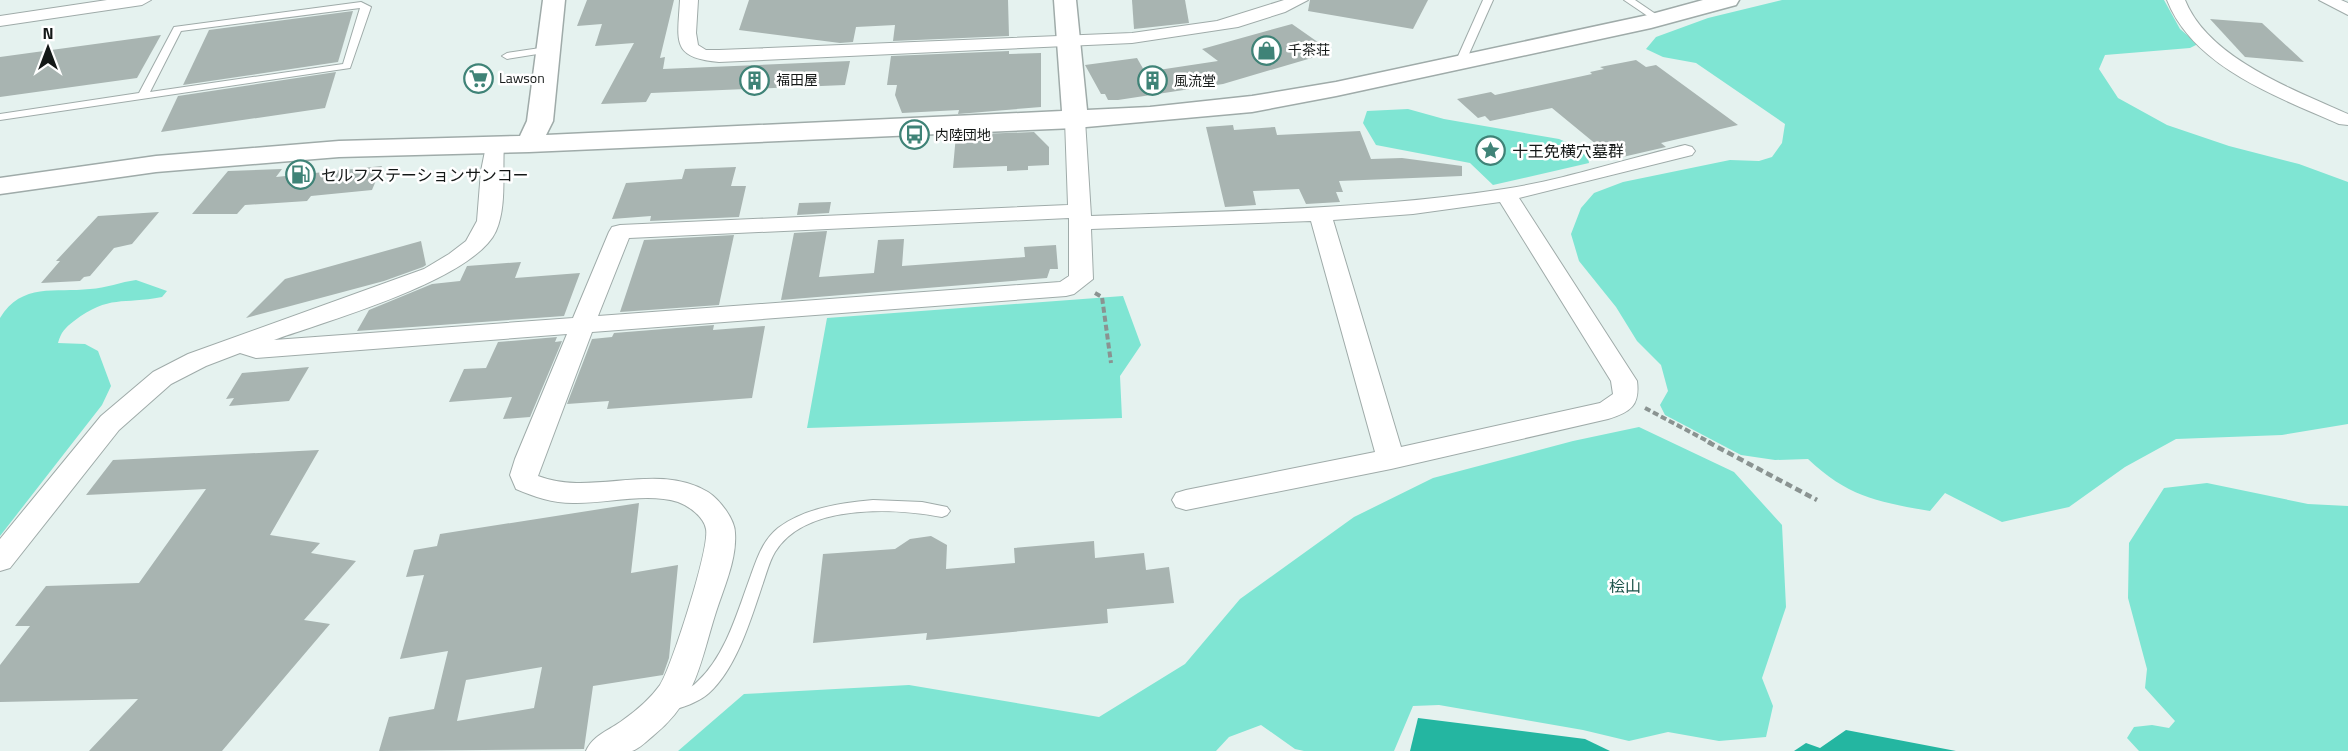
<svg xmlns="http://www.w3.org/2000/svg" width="2348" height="751" font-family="'Titillium Web','Noto Sans JP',sans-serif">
  <rect width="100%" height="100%" fill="#e5f2ef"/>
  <g fill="#7fe5d3">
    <path d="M1782,0H2164L2180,29L2198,44L2190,48L2105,55L2099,69L2118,98L2167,125L2229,146L2299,164L2348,182V424L2282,435L2176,439L2125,467L2069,507L2002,522L1945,493L1930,511C1878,502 1848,497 1808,459L1775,460L1741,455L1665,415L1660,405L1668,391L1661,365L1637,341L1616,307L1579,261L1571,234L1581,208L1594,193L1623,182L1730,160L1759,161L1772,157L1782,143L1785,124L1696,63L1663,57L1646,49L1656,37L1708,18Z"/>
    <polygon points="1408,109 1444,119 1559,139 1575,146 1588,157 1589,163 1493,185 1470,163 1376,145 1363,123 1367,111"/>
    <path d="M136,280L167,291L162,297C122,305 110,294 74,321C65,328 61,332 58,343L85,344L98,351L111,386L102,405L0,536V318C22,282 55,293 90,289C106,288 121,282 136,280Z"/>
    <polygon points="1123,296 1141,345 1120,376 1122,418 807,428 827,318"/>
    <polygon points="1639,427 1734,472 1782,525 1786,607 1762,678 1773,706 1766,737 1719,741 1668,732 1629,741 1583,730 1439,705 1413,706 1394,751 1304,751 1295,749 1261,725 1229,737 1216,751 678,751 744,694 909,685 1099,717 1185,664 1240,599 1354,517 1433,478 1573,441"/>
    <polygon points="2207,483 2308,504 2348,506 2348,751 2139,751 2127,738 2134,727 2152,725 2169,728 2175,721 2145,688 2147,669 2128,598 2129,543 2164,488"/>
  </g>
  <g fill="#24b6a1">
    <polygon points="1418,718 1585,739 1610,751 1410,751"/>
    <polygon points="1846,730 1956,751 1794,751 1806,743 1820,748"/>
  </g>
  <g fill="#a8b4b1" fill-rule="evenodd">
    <polygon points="587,0 674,0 660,58 665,57 663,69 850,61 845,85 651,93 646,102 601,104 634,43 595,46 602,24 577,26"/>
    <polygon points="749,0 1008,0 1009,36 893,41 895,25 856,27 853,42 840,43 739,30"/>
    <polygon points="1132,0 1185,0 1189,23 1134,29"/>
    <polygon points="1310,0 1428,0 1413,29 1308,11"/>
    <polygon points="353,11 338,62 183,85 209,30"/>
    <polygon points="2210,19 2262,23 2304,62 2245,57"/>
    <polygon points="1292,24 1332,52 1223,84 1118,100 1108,100 1105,94 1101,94 1085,65 1137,58 1145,72 1218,61 1202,49"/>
    <polygon points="161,35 137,78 0,97 0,57"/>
    <polygon points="1009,51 1009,54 1041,53 1041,107 958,114 959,110 902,113 895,95 897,85 887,85 891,56"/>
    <polygon points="1636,60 1646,67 1656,65 1738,125 1661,143 1666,147 1614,159 1552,108 1490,121 1485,116 1478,118 1457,99 1491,92 1495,95 1592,74 1590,72 1604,69 1600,67"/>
    <polygon points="336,72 325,108 161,132 178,96"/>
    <polygon points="1233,125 1234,130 1275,127 1277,135 1360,131 1371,159 1402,158 1462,166 1462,176 1339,181 1343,192 1336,192 1340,202 1306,204 1299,189 1253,191 1256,205 1225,207 1206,127"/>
    <polygon points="1034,132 1049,147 1049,165 1028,166 1028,170 1007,171 1007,166 953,168 956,135"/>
    <polygon points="382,166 372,190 311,196 307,201 245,205 237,214 192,214 228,171 282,169 276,177"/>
    <polygon points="736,167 731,186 746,186 739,217 650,221 651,216 612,219 626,183 682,179 685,169"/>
    <polygon points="831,202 829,213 797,215 799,203"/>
    <polygon points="159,212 132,244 114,248 90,276 84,277 80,281 41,283 60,261 56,261 98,216"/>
    <polygon points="827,231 819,277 874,273 878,240 904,239 902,266 1025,257 1024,247 1056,245 1058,269 1050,269 1047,278 781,300 794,233"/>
    <polygon points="734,235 719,305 620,312 644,240"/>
    <polygon points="421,241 426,265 423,267 384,281 246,318 285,279"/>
    <polygon points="521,262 515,278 580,273 564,316 357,331 369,310 432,284 460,281 467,266"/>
    <polygon points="714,325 713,330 765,326 752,398 607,409 609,401 567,404 592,339 612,337 614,333"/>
    <polygon points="557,337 555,342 562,341 530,417 503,419 512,397 449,402 464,369 486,368 498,342"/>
    <polygon points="309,367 289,401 229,406 234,398 226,399 242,373"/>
    <polygon points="319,450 270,535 320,543 311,553 356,561 304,620 330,624 222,751 89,751 138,699 0,702 0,665 30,626 15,626 46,586 139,583 206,489 86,495 113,460"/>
    <path d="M639,503L631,573L678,565L669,658L663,675L593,686L584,749L379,751L389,717L434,709L448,651L400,659L424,575L406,577L414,550L437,546L440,534ZM542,667L534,708L457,721L466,680Z"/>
    <polygon points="931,536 947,545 946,569 1015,563 1014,548 1094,541 1095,558 1144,553 1146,570 1169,567 1174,603 1107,609 1108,623 926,640 927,633 813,643 823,554 895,549 910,539"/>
  </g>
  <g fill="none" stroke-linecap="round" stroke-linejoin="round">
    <defs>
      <g id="service">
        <polygon points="1483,0 1493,0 1465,63 1457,65 1455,63"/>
        <polygon points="1624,0 1635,0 1663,19 1655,21"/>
        <path d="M361,2L371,7L350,68L0,120V114L139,93L174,27ZM360,8L343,64L150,92L181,31Z"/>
        <polygon points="547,47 552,50 550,52 507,59 502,56 507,53"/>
        <path d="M873,500L922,502L947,507L950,511L947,515L942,517C894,508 805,503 775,552C769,562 766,575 762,586C751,619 736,669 709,693C698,703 682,707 668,712L662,710L659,705L662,700C674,695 689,691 698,681C726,655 738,610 751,575C757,558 763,540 778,528C805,508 840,503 873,500Z"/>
      </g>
      <g id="minor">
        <polygon points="107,0 151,0 142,5 0,26 0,16"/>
        <path d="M680,0H698L696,33L698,45L706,50H719L1132,33L1217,21L1284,0H1308L1285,12L1238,27L1132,43L719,62C670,58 678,40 680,0Z"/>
        <path d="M2167,0H2185C2208,58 2294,90 2348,114V125L2339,124C2278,97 2193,67 2167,0Z"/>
        <polygon points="2319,0 2341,0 2348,3 2348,15"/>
        <path d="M1075,114L1082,116L1085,120L1091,216C1228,211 1367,210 1504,189C1563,180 1626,159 1685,145L1692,147L1695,151L1692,155L1519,198L1637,381C1640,405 1631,412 1608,419L1391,469L1186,510L1176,507L1172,500L1176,493L1186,490L1375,452L1311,221L1091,229L1093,279L1074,294L1066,296L592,332L538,476C592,497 656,461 708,492C719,499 735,519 735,533C737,559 724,587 716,612C700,662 697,700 654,735C648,740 639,749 632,751C619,751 600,751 586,751C593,735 610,730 623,720C637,710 650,699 660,685C671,669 710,548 706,529C704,517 689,506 678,502C646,492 606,504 573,503C552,503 535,497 516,489L510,475L515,459L567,334L256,358L240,353L206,366L171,384L119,430L10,568L0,571V539L101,416L153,372L188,354L424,269L449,254L466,241L477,221L481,171L487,141H501L504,145C502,172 507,206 496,231C474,280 326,321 274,340L573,318L609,232L612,227L620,225L1068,205L1065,120L1068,116ZM1500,202L1611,381L1613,394L1600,403L1401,447L1333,220L1413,214ZM1069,218V276L1060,282L598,316L629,238Z"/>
      </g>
      <polygon id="tertiary" points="543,0 565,0 553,121 546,135 1062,111 1054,0 1076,0 1087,110 1150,107 1252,96 1336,82 1648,15 1703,0 1739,0 1736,5 1651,28 1336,96 1252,112 1075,128 529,152 339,157 156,172 0,194 0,178 156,156 339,141 520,136 527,121"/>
    </defs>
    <use href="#service" stroke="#9faba9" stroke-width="2"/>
    <use href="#minor" stroke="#9faba9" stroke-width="2"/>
    <use href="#tertiary" stroke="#9faba9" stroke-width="3"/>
    <g stroke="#8a9391" stroke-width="4" stroke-dasharray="6 3" stroke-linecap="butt">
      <polyline points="1095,293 1102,297 1111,363"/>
      <polyline points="1645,408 1711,443"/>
    </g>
    <polyline stroke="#8a9391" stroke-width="4.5" stroke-dasharray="7 4" stroke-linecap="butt" points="1708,442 1817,500"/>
    <use href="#service" fill="#fff" fill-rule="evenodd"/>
    <use href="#minor" fill="#fff" fill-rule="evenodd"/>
    <use href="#tertiary" fill="#fff" fill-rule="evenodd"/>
  </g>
  <defs>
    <symbol id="shop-ring" viewBox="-11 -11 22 22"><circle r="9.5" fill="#fff" stroke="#3f8377" stroke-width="1.5"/><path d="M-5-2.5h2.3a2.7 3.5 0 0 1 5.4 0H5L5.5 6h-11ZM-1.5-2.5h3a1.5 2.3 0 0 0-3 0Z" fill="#3f8377"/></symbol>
    <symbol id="supermarket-ring" viewBox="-11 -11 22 22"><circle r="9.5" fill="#fff" stroke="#3f8377" stroke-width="1.5"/><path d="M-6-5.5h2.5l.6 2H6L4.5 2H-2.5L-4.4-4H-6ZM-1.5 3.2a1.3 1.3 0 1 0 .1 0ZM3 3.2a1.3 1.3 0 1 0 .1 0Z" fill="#3f8377"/></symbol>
    <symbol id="building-ring" viewBox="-11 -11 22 22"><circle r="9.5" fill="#fff" stroke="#3f8377" stroke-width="1.5"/><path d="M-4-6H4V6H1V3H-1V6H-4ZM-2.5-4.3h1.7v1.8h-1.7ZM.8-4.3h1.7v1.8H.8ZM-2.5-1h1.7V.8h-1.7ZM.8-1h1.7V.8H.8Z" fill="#3f8377"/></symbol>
    <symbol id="bus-ring" viewBox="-11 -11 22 22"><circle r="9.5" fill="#fff" stroke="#3f8377" stroke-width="1.5"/><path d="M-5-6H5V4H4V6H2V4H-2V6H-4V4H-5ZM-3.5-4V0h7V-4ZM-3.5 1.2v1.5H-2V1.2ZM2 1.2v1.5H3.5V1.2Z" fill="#3f8377"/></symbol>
    <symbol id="sight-ring" viewBox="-11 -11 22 22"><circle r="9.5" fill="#fff" stroke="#3f8377" stroke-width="1.5"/><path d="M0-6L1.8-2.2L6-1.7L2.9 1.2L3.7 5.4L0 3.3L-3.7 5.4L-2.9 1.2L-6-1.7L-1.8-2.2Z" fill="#3f8377"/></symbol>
    <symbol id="fuel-ring" viewBox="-11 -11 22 22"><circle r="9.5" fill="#fff" stroke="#3f8377" stroke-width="1.5"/><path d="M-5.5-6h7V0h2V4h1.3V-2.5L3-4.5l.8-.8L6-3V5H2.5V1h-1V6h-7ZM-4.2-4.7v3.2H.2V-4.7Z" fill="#3f8377"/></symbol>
  </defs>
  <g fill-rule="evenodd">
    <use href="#shop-ring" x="1250" y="34" width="33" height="33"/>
    <use href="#supermarket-ring" x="462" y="62" width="33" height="33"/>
    <use href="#building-ring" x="738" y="64" width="33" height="33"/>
    <use href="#building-ring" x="1136" y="64" width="33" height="33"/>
    <use href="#bus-ring" x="898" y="118" width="33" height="33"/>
    <use href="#sight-ring" x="1474" y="134" width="33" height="33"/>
    <use href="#fuel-ring" x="284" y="158" width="33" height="33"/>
  </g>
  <g text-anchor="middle" stroke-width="5" stroke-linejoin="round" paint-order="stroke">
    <g font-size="14" fill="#141817" stroke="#fff" text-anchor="start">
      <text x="1288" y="55">千茶荘</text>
      <text x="499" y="83">Lawson</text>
      <text x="776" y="85">福田屋</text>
      <text x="1174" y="86">風流堂</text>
      <text x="935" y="140">内陸団地</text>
    </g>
    <g font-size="16" fill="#141817" stroke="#fff" text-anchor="start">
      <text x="1512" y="157">十王免横穴墓群</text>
      <text x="321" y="181">セルフステーションサンコー</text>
    </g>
    <g font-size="16" fill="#1c534a" stroke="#fff">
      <text x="1625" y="592">桧山</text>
    </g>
  </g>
  <g transform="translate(48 48)" stroke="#ffffff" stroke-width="4.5" paint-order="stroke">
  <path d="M0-4.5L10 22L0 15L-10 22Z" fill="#141817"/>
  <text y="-9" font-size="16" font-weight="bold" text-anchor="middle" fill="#141817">N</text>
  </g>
</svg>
